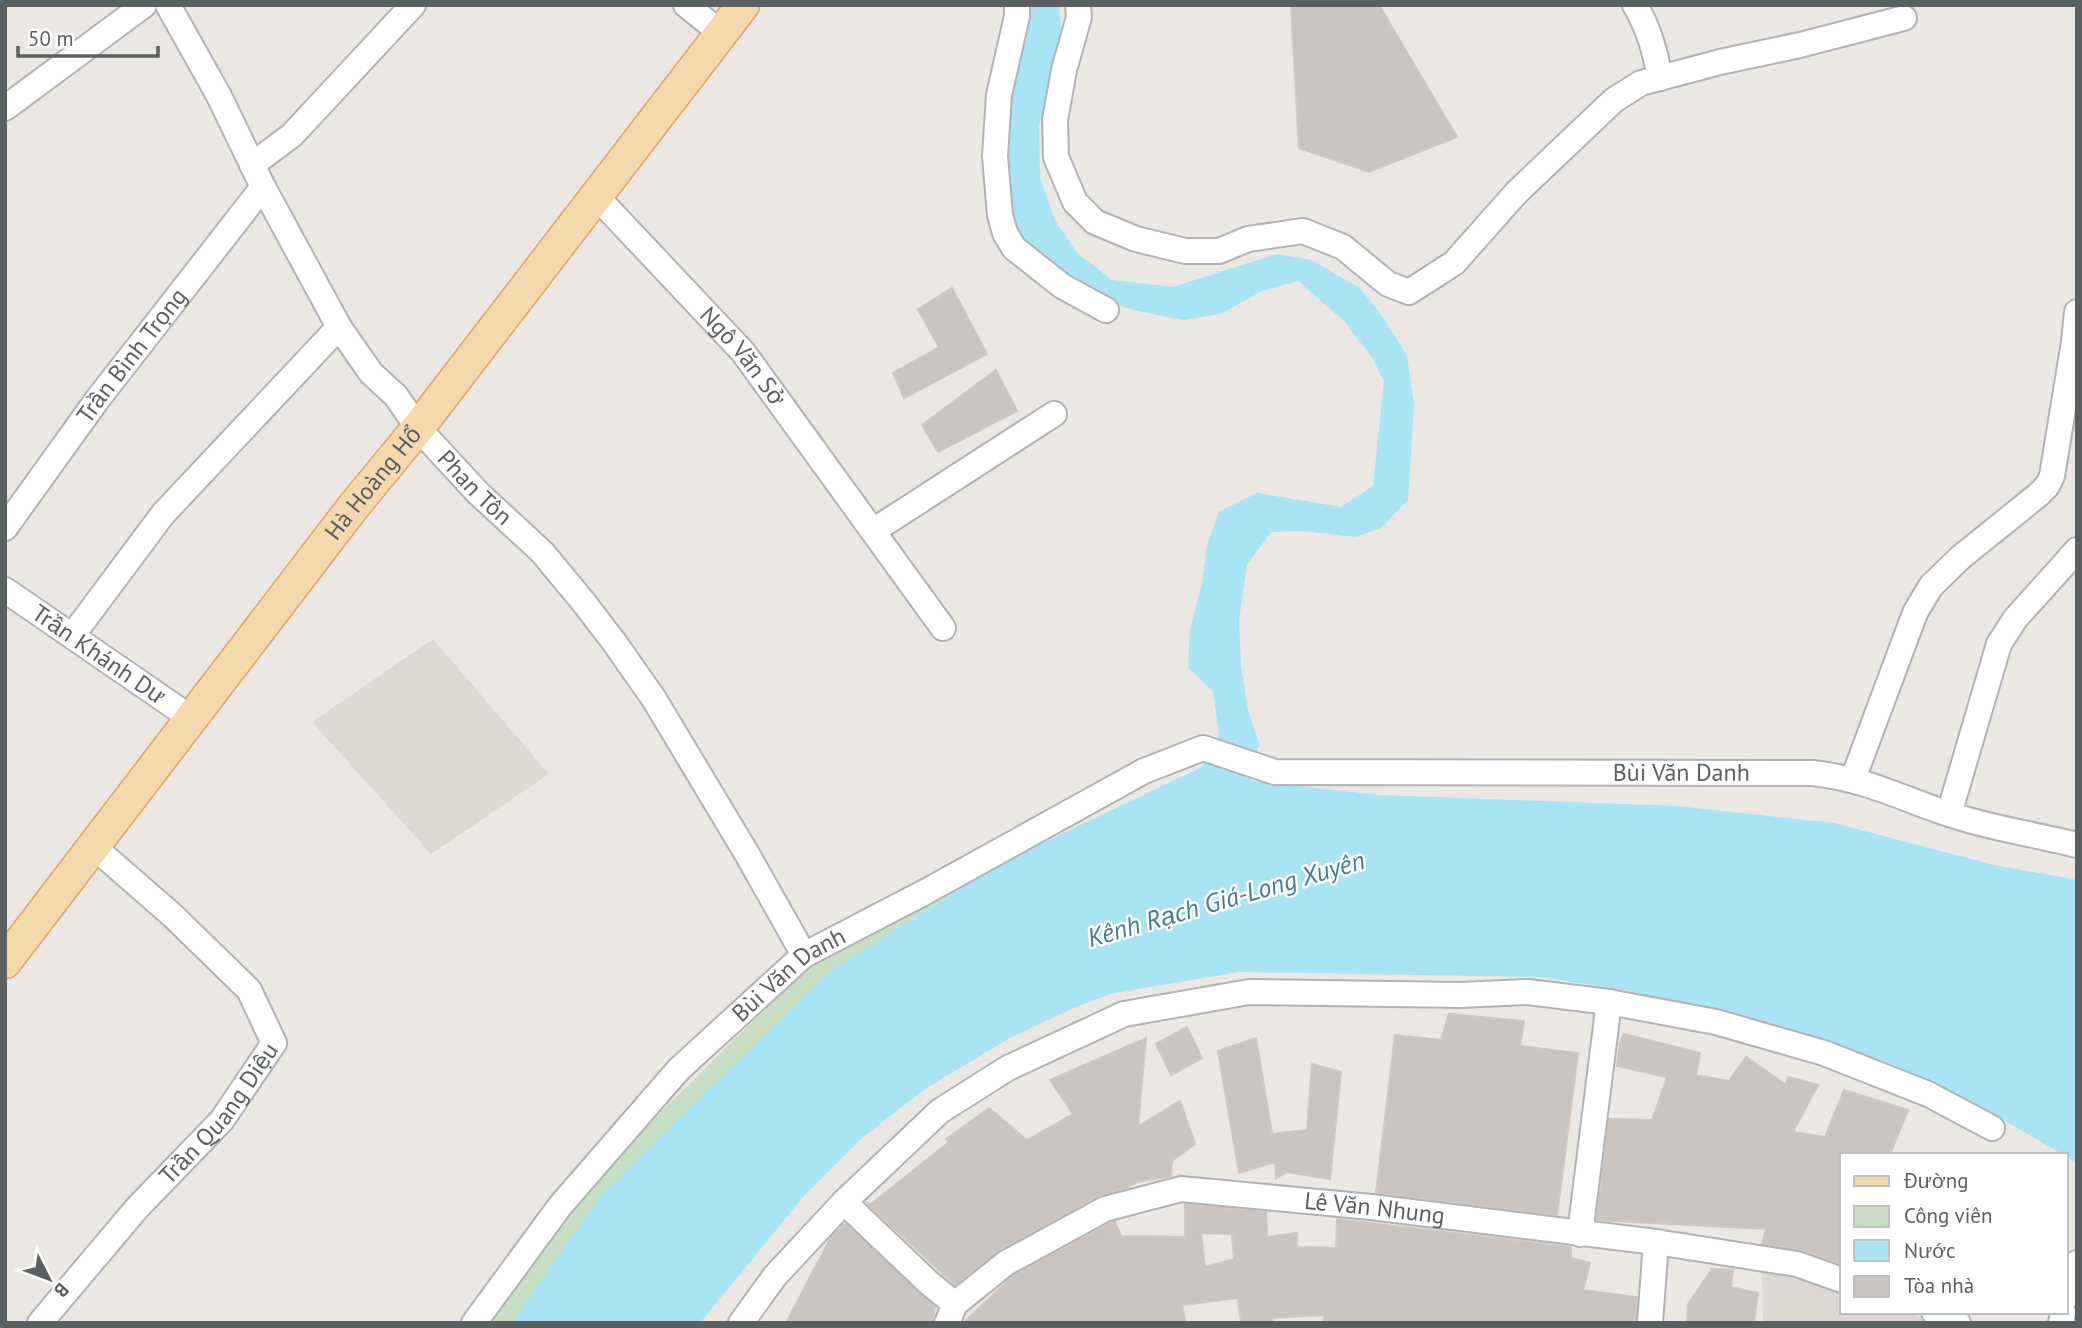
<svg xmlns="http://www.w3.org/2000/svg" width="2082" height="1328" font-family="'PT Sans',sans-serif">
  <rect width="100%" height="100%" fill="#ebe7e2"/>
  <g fill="#ded8d3">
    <polygon points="433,639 549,774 431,854 312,722"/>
    <polygon points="1762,1271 1842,1290 1842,1312 1908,1312 1935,1323 1763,1323"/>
  </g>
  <polygon fill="#c8e0c1" points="1003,862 830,971 600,1196 512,1323 491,1323 584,1188 814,961"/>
  <polygon fill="#a8e4f4" points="1022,5 1059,5 1062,47 1039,125 1040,178 1055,220 1077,253 1112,280 1173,287 1277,254 1311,260 1360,288 1385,320 1407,356 1414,405 1408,500 1381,528 1356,537 1302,531 1271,532 1247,565 1239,620 1241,666 1248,710 1259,743 1251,781 1380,795 1676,806 1834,823 1994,865 2077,880 2077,1163 1983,1108 1894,1065 1787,1028 1698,1006 1624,990 1539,977 1238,972 1110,994 1069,1010 1010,1038 925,1089 862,1138 804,1196 700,1323 512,1323 600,1196 830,971 1003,862 1202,767 1219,735 1213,692 1188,667 1190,629 1202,583 1207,545 1219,512 1257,493 1341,507 1373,486 1384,381 1373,359 1345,322 1298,281 1262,291 1221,314 1182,320 1133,310 1099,299 1026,248 1009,210 1005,120"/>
  <g fill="#c9c4c0" stroke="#cfc7c1" stroke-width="2" fill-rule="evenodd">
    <polygon points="1291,5 1379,5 1457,137 1369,172 1299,148"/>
    <polygon points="952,288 987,354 904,398 893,373 939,347 918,309"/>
    <polygon points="996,370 1017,411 938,452 922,425"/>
    <polygon points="1449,1014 1524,1021 1520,1046 1578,1053 1557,1215 1376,1193 1395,1035 1441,1040"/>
    <polygon points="1187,1027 1202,1058 1171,1075 1156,1044"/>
    <polygon points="1624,1034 1700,1053 1696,1075 1729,1081 1746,1057 1786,1085 1788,1077 1818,1085 1793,1132 1825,1137 1844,1090 1908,1110 1890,1155 1842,1155 1842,1264 1802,1250 1762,1244 1766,1229 1597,1220 1609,1119 1652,1120 1667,1077 1617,1066 1620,1042"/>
    <polygon points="1146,1038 1138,1126 1180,1101 1195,1144 1172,1161 1171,1176 1137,1182 1124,1189 1098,1196 999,1250 955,1285 866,1202 871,1204 949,1142 946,1139 989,1108 1027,1140 1073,1114 1050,1080"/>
    <polygon points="1256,1038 1272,1134 1307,1130 1312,1064 1341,1072 1330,1179 1287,1172 1276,1178 1275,1162 1239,1173 1218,1051"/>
    <path d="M1185,1204L1266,1212L1267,1237L1297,1233V1247L1336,1248L1337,1219L1571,1247V1258L1590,1263L1583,1290L1637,1297L1635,1323H1323L1325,1315L1272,1318V1323H1241L1238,1298L1182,1305L1186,1323H963L1014,1275L1111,1223L1115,1222L1121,1236L1185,1237ZM1201,1233L1232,1234L1234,1259L1205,1267Z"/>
    <polygon points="845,1223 935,1307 932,1323 786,1323 830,1239"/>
    <polygon points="1712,1269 1733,1270 1731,1287 1758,1293 1754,1323 1687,1323 1688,1304"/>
  </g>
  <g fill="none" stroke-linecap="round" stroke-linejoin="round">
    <defs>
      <g id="minor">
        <path id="s1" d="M168,5L219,96L263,187L339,327L371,373L396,396L418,428L478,493L542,552L585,604L614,642L654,699L747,854L804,955"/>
        <polyline points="686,5 721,33"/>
        <polyline points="1017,5 1017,16 999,95 995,156 1000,215 1005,233 1014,248 1062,286 1106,310"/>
        <polyline points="1078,5 1079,17 1064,70 1055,120 1056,157 1075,202 1095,222 1136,239 1185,251 1219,251 1248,239 1303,231 1343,247 1388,284 1409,292 1454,263 1517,192 1614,100 1641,83 1660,78"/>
        <path d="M1635,5C1649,29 1655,51 1660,78L1720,62L1800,45L1904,18"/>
        <polyline points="5,108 144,5"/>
        <polyline points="252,165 292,135 413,5"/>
        <path id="s2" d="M595,195L743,352L943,628"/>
        <path id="s3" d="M5,528L97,400L263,187"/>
        <polyline points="873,531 1054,414"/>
        <path id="s4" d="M5,590L191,718"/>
        <polyline points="72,636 163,514 339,327"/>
        <polyline points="1853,779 1915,613 1931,586 1961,557 2038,495 2047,486 2052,476 2074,342 2077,312"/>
        <polyline points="1949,814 1999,644 2015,619 2077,550"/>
        <polyline points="844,1202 929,1283 955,1304"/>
        <polyline points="1580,1234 1609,1002"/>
        <polyline points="2066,1297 2077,1263"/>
        <polyline points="1934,1312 1958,1323"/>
        <path id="s5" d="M40,1323L137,1208L222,1120L274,1043L249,990L172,915L94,847"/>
        <path id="s6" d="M474,1323L560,1206L679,1069L804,955L927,891L1144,771L1203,748L1275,772L1813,773C1865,779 1899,797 1946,813C1988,828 2034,834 2077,845"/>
        <polyline points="741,1323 775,1276 844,1202 940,1111 1008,1068 1124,1014 1249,992 1460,995 1528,992 1609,1002 1716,1022 1824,1053 1928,1094 1992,1128"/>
        <path id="s7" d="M947,1323L955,1304L1006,1263L1105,1209L1181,1189L1371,1207L1656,1242L1797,1264L1842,1280"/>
        <polyline points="1650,1323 1656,1242"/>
        <polyline points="2061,1323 2063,1312"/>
      </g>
      <g id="major">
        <path id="s8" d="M5,962L353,507L418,428L743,5"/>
      </g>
    </defs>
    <use href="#minor" stroke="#afb3b6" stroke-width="28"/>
    <use href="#major" stroke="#e0a366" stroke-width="35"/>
    <use href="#minor" stroke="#fff" stroke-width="24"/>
    <use href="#major" stroke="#f5d9ad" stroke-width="32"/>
  </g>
  <g text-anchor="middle" stroke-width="5" stroke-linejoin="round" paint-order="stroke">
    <g font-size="24" fill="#5a5f61" stroke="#fff">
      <text dy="8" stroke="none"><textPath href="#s3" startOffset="214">Trần Bình Trọng</textPath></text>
      <text dy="8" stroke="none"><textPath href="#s2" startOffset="219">Ngô Văn Sở</textPath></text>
      <text dy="8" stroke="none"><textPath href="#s8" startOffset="604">Hà Hoàng Hổ</textPath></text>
      <text dy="8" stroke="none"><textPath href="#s1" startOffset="576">Phan Tôn</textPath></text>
      <text dy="8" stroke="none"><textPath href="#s4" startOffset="114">Trần Khánh Dư</textPath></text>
      <text dy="8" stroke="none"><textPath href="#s6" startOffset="1428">Bùi Văn Danh</textPath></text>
      <text dy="8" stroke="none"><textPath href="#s6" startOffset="472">Bùi Văn Danh</textPath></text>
      <text dy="8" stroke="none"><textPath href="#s5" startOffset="276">Trần Quang Diệu</textPath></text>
      <text dy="8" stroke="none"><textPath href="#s7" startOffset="472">Lê Văn Nhung</textPath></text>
    </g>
    <g font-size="26" font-style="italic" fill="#437b93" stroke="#fff">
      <text transform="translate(1226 899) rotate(-16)" y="9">Kênh Rạch Giá-Long Xuyên</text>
    </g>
  </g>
  <rect width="2082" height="1328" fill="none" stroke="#5a5f61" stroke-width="14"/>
  <rect x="1840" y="1153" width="228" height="161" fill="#ffffff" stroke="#bdbfc0" stroke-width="2"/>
  <rect x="1854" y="1176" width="35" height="10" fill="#f5d9ad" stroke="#bdbfc0" stroke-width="2"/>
  <text x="1904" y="1188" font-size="21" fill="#5a5f61">Đường</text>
  <rect x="1854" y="1206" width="35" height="21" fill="#c8e0c1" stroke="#bdbfc0" stroke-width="2"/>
  <text x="1904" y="1223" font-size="21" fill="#5a5f61">Công viên</text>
  <rect x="1854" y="1240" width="35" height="21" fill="#a8e4f4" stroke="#bdbfc0" stroke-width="2"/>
  <text x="1904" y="1258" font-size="21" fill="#5a5f61">Nước</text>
  <rect x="1854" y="1276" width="35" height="21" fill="#c9c4c0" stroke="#bdbfc0" stroke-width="2"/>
  <text x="1904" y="1293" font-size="21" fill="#5a5f61">Tòa nhà</text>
  <g transform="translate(49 1279) rotate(132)" stroke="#ffffff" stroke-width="5" paint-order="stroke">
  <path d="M0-5L12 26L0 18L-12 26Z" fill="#5a5f61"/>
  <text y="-10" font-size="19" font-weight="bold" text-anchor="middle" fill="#5a5f61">B</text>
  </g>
  <path d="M18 46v10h140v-10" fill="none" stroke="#5a5f61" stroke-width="3.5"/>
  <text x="28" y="46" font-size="21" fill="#5a5f61" stroke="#ffffff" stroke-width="5" paint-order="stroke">50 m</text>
</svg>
